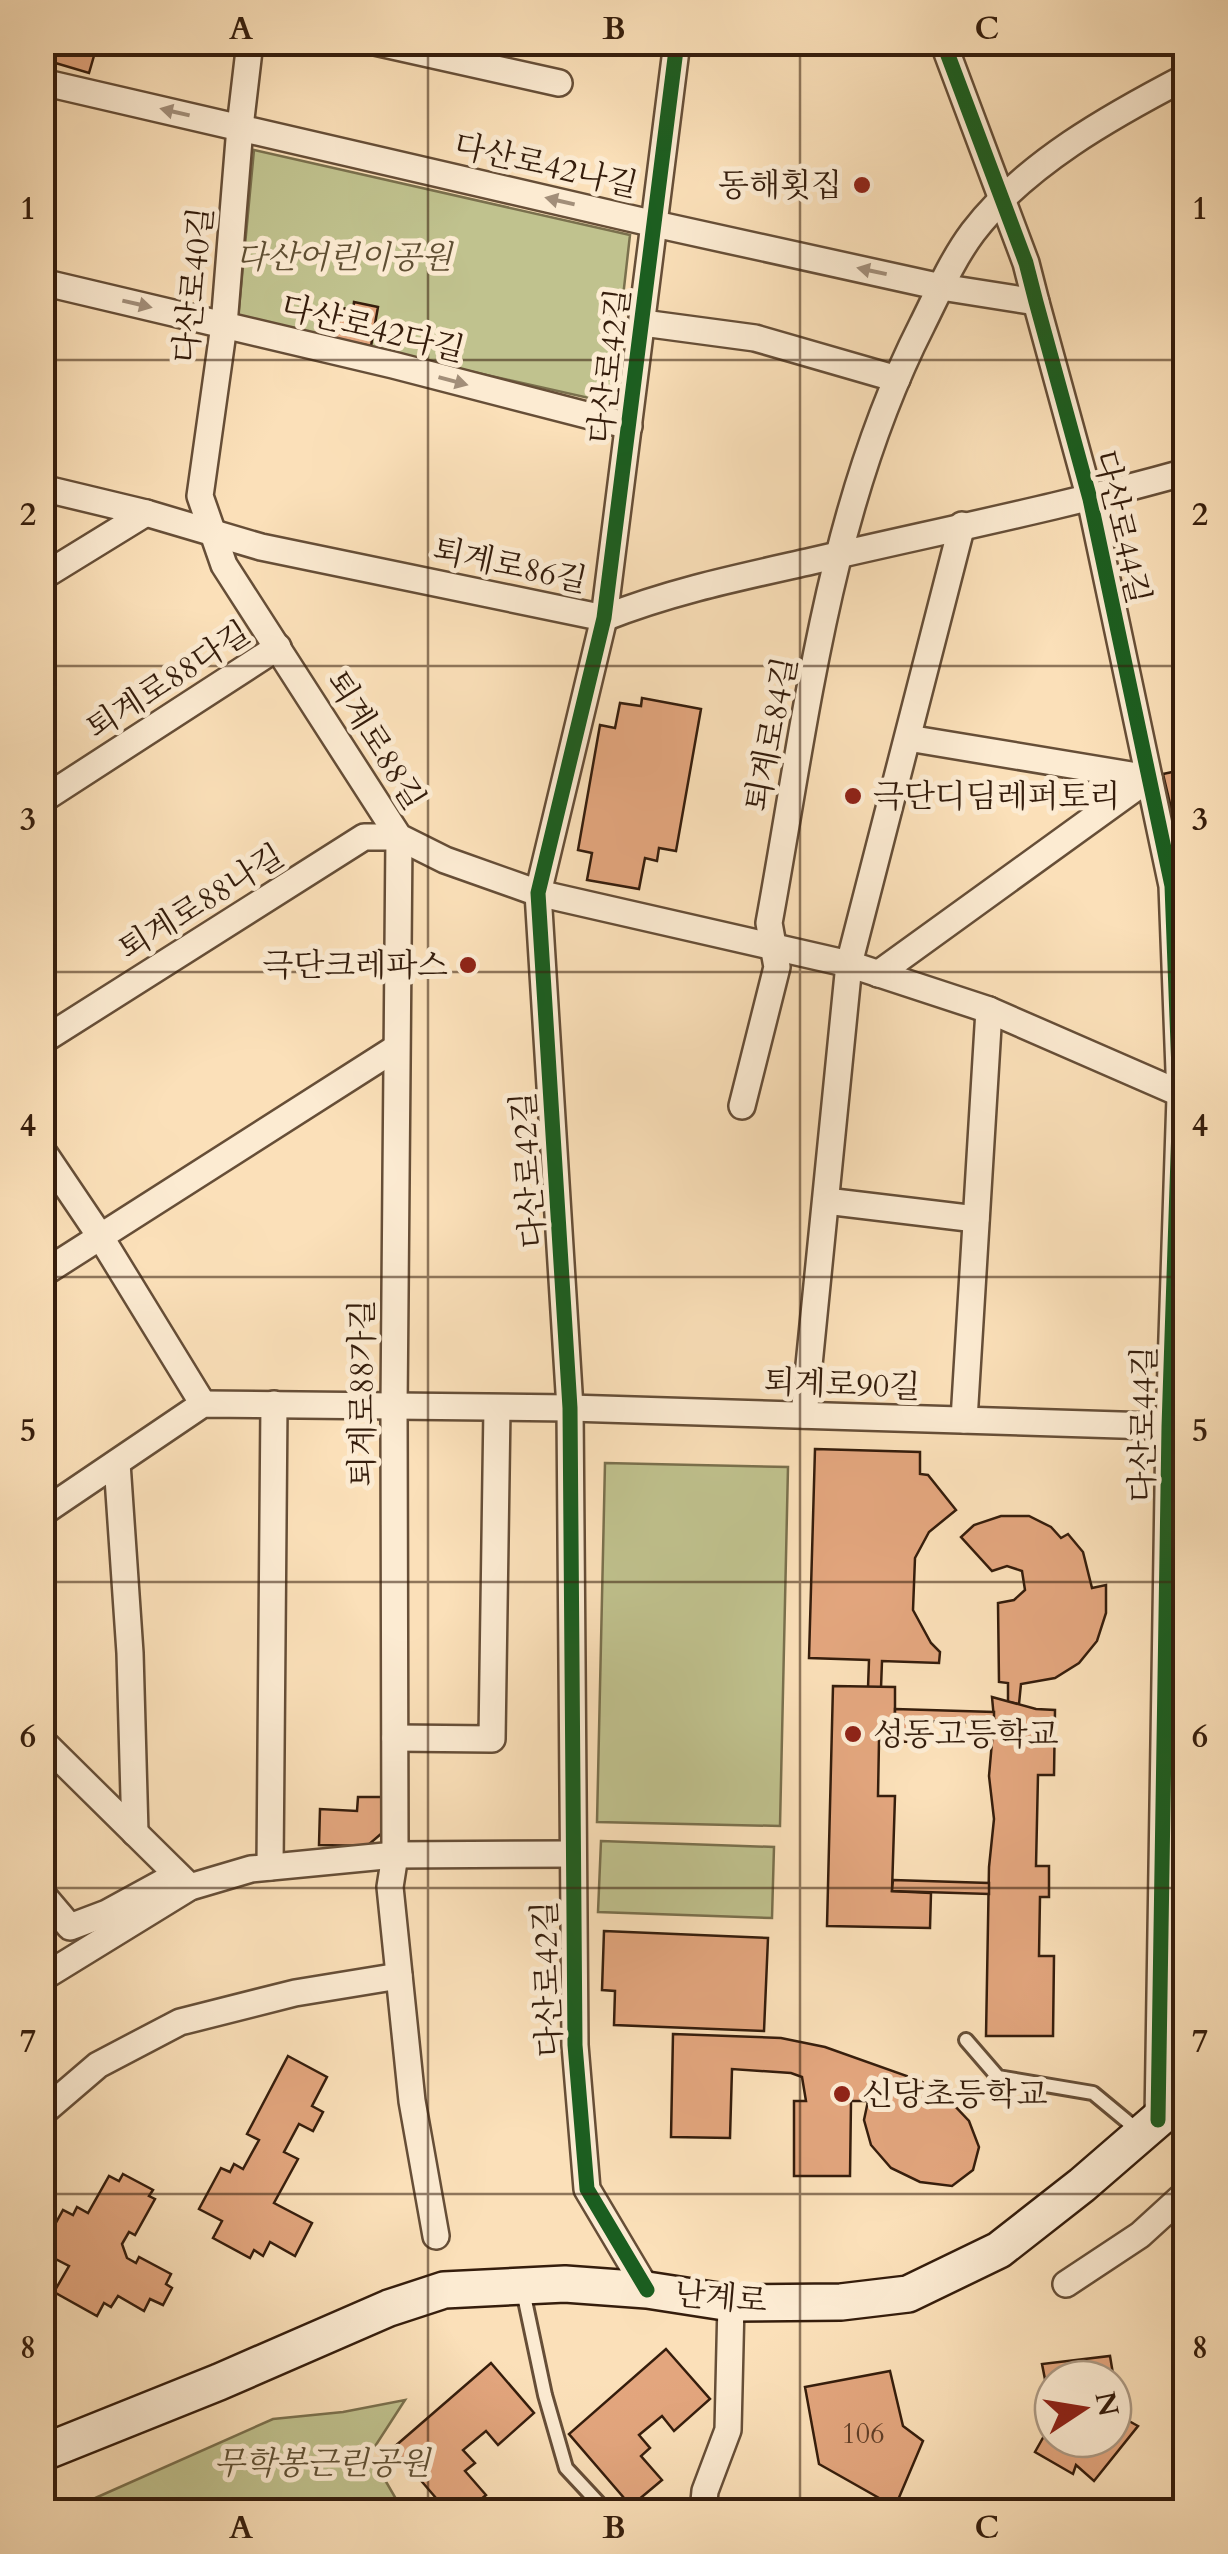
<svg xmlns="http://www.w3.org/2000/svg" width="1228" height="2554" font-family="Cardo,'Noto Serif KR',serif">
  <rect width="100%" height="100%" fill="#fbe0b9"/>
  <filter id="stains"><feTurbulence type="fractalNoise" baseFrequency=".002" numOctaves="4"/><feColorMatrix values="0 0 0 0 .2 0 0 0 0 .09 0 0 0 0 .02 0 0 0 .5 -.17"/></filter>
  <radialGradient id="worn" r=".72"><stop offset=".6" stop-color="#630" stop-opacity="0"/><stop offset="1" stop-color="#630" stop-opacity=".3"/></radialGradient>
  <g fill="#c0c28e" stroke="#7a704d" stroke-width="2.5">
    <polygon points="254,150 630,235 611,403 238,319"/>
    <polygon points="605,1463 788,1467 780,1826 597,1822"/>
    <polygon points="601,1841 774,1847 772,1918 598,1912"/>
    <polygon points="405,2400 370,2454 403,2511 66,2511 273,2419 343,2412"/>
  </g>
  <g fill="#e3a67e" stroke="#351d0c" stroke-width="2.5">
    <polygon points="42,42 98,42 89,73 42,59"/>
    <polygon points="354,302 378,307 371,346 326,337 331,306 353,310"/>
    <polygon points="642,698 701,709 676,851 659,848 657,861 645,858 639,889 587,880 592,853 578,850 600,725 615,728 620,703 641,706"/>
    <polygon points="1186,769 1186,831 1177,833 1163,774"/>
    <polygon points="815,1449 920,1452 920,1474 928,1475 956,1510 929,1532 915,1558 913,1610 931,1643 940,1652 939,1663 882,1661 881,1688 868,1688 869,1660 809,1658"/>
    <polygon points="1001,1516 1029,1516 1051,1527 1061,1538 1068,1534 1083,1552 1092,1588 1106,1585 1106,1613 1097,1641 1079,1663 1055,1678 1021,1684 1019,1704 1008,1702 1008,1683 999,1682 998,1603 1014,1600 1025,1590 1022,1571 1007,1566 992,1571 961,1537 974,1525"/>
    <polygon points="833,1686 895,1687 895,1720 914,1720 914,1742 879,1741 878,1796 895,1796 892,1891 931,1893 930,1928 827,1926"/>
    <polygon points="992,1697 1036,1709 1055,1710 1054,1775 1038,1775 1036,1866 1049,1866 1049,1897 1040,1897 1039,1956 1054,1956 1053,2036 986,2036 989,1867 994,1819 989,1776 994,1719"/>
    <polygon points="895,1709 994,1712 994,1723 895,1720"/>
    <polygon points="358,1797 389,1797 389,1827 367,1846 319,1845 320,1809 357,1811"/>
    <polygon points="893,1880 989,1883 989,1894 892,1891"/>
    <polygon points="604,1931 768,1938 764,2031 614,2025 615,1991 602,1990"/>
    <polygon points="673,2034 781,2038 825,2047 921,2081 950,2101 969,2121 979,2147 973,2170 952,2186 920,2182 891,2168 871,2145 864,2120 868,2101 851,2101 850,2176 794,2176 794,2101 806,2101 802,2077 791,2073 732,2069 730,2138 671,2137"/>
    <polygon points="288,2056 327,2077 312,2106 323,2112 313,2131 299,2124 284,2152 298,2159 274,2203 312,2223 295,2256 270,2242 263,2256 254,2250 250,2258 213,2238 222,2221 199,2209 221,2168 230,2172 234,2164 243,2169 259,2140 247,2134"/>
    <polygon points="123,2174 153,2190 149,2196 155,2199 135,2235 129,2232 122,2244 127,2258 136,2263 139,2257 171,2274 166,2284 172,2288 163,2305 150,2299 144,2311 118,2296 111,2307 104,2303 97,2316 54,2292 69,2266 42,2252 42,2248 63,2210 73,2215 77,2207 88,2213 109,2176 119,2181"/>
    <polygon points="666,2349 710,2399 674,2431 662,2416 639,2435 650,2448 641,2456 662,2480 631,2506 569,2434"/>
    <polygon points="1110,2356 1120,2416 1138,2426 1094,2481 1076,2465 1073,2474 1035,2452 1053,2420 1053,2439 1113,2439 1113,2379 1053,2379 1053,2420 1042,2364"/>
    <polygon points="491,2363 534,2413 498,2445 486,2431 463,2450 475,2463 465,2471 486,2495 466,2512 448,2512 393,2448"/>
    <polygon points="890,2371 903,2426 923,2441 895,2507 819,2464 805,2387"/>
  </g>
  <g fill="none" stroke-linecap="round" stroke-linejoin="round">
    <defs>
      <g id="service">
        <polyline points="966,2040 998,2077 1093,2093 1140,2132"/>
        <polyline points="523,2291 545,2395 566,2468 607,2512"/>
      </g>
      <g id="minor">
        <polyline points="250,42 240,127 224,325 200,496 224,565 399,837 445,860 538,893 849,964 989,1010 1186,1096"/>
        <polyline points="375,42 559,83"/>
        <polyline points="943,42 1026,263 1036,302 1090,499 1172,886 1180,1097 1169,1427 1158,2120"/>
        <polyline points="42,82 655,224 941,287 1036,302"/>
        <polyline points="42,282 393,365 629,426"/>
        <polyline points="643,323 755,338 897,379"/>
        <path d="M42,488L146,513L261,547L604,618C672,591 741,577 812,561C936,532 1062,507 1186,472"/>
        <polyline points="42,577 146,513"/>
        <polyline points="908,738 1149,778"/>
        <polyline points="42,800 278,647"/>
        <polyline points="878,974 1149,778"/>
        <polyline points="42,1041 364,837 399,837 394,1408 395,1855 390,1887 412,2101 436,2236"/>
        <path d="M742,1106L777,967L769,923C806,721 828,510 922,325C938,293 952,260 973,232C1025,164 1111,116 1186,77"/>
        <polyline points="42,1150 100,1236 203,1404"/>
        <polyline points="826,1201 976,1219"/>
        <polyline points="42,1274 396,1048"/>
        <polyline points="804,1415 849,964 962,525"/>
        <polyline points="964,1420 989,1010"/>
        <polyline points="117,1463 130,1653 135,1833"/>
        <polyline points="42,1513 203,1404 570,1408 1184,1427"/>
        <polyline points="395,1738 492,1739 497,1408"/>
        <polyline points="42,1741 190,1887"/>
        <polyline points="270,1867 274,1404"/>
        <polyline points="42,1894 70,1927 107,1913 171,1878"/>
        <polyline points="42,1978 190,1887 251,1869 395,1855 572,1854"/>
        <polyline points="42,2113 98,2065 180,2022 295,1993 399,1976"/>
        <polyline points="1066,2284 1140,2235 1186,2193"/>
        <polyline points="647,2290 587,2189 575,2045 570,1408 538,893 604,618 677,42"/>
        <polyline points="703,2512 705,2491 728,2430 731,2303"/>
      </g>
      <polyline id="secondary" points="42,2453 219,2382 389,2308 444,2290 565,2284 647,2290 731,2303 841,2302 908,2294 999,2250 1082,2185 1186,2095"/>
    </defs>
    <use href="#service" stroke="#664e37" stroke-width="18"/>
    <use href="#minor" stroke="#664e37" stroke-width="30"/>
    <use href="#secondary" stroke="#351d0c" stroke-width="40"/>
    <use href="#service" stroke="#fcebd2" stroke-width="12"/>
    <use href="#minor" stroke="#fcebd2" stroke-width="25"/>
    <use href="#secondary" stroke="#fcebd2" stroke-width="35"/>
    <defs>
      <g id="cycleway">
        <polyline points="943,42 1026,263 1036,302 1090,499 1172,886 1180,1097 1169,1427 1158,2120"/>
        <polyline points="647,2290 587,2189 575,2045 570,1408 538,893 604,618 677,42"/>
      </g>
    </defs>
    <use href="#cycleway" stroke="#fcebd2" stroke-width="21"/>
    <use href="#cycleway" stroke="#1b5e20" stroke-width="15"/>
  </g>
  <defs><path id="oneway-solid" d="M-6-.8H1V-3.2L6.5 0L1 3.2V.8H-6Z" transform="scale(2.5)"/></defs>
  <g fill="#a28e79">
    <use href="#oneway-solid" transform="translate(175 112) rotate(-167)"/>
    <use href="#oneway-solid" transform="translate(560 201) rotate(-167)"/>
    <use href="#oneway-solid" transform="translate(872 271) rotate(-168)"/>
    <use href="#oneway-solid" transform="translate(137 304) rotate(13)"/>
    <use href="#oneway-solid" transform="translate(453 381) rotate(15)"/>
  </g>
  <path fill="none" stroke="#351d0c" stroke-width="2.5" stroke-opacity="0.55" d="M428,42V2512M800,42V2512M42,360H1186M42,666H1186M42,972H1186M42,1277H1186M42,1582H1186M42,1888H1186M42,2194H1186"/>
  <g fill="#8f2418" stroke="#fcebd2" stroke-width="4">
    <circle cx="862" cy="185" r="10"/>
    <circle cx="853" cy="796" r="10"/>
    <circle cx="468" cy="965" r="10"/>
    <circle cx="853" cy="1734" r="10"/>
    <circle cx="842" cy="2094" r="10"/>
  </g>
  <g text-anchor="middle" stroke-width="10" stroke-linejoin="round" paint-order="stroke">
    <g font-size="28" fill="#603f28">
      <text x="863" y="2443">106</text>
    </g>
    <g font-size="32" fill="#351d0c" stroke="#fcebd2">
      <text transform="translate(546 165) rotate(13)" y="11">다산로42나길</text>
      <text transform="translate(193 285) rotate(-84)" y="11">다산로40길</text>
      <text transform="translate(373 328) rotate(14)" y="11">다산로42다길</text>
      <text transform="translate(609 366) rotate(-83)" y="11">다산로42길</text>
      <text transform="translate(1122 527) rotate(77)" y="11">다산로44길</text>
      <text transform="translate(510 565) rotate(12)" y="11">퇴계로86길</text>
      <text transform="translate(168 680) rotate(-33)" y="11">퇴계로88다길</text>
      <text transform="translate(771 734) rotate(-79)" y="11">퇴계로84길</text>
      <text transform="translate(376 740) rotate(58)" y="11">퇴계로88길</text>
      <text transform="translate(201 902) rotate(-32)" y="11">퇴계로88나길</text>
      <text transform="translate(528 1170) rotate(-94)" y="11">다산로42길</text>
      <text transform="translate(842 1384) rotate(2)" y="11">퇴계로90길</text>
      <text transform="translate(362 1393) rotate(-90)" y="11">퇴계로88가길</text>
      <text transform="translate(1143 1424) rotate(-89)" y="11">다산로44길</text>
      <text transform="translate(547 1979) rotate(-92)" y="11">다산로42길</text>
      <text transform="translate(721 2297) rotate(5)" y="11">난계로</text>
    </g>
    <g font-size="32" fill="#351d0c" stroke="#fcebd2" text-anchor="start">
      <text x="842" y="196" text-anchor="end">동해횟집</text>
      <text x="873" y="807">극단디딤레퍼토리</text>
      <text x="448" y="976" text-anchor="end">극단크레파스</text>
      <text x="873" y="1745">성동고등학교</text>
      <text x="862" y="2105">신당초등학교</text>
    </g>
    <g font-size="32" font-style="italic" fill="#5f4f33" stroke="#fcebd2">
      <text x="344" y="268">다산어린이공원</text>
      <text x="322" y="2474">무학봉근린공원</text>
    </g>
  </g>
  <rect width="1228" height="2554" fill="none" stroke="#fbe0b9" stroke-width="110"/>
  <g transform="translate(1083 2409) rotate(78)"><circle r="48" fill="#fcebd2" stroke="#ac9983" stroke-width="2.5"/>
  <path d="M0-8L18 38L0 25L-18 38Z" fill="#8f2418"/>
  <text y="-15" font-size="28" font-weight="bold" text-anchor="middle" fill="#351d0c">N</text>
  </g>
  <rect x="55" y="55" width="1118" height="2444" fill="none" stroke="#351d0c" stroke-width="4"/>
  <g font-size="32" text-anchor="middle" font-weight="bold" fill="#351d0c">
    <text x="241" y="39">A</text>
    <text x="614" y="39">B</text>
    <text x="987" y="39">C</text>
    <text x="28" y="219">1</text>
    <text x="1200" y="219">1</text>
    <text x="28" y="525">2</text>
    <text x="1200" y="525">2</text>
    <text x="28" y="830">3</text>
    <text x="1200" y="830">3</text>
    <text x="28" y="1136">4</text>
    <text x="1200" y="1136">4</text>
    <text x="28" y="1441">5</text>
    <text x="1200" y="1441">5</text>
    <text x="28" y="1747">6</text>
    <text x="1200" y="1747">6</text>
    <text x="28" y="2052">7</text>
    <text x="1200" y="2052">7</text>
    <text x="28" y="2358">8</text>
    <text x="1200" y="2358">8</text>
    <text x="241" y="2538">A</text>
    <text x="614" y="2538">B</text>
    <text x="987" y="2538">C</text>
  </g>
  <rect width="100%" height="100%" filter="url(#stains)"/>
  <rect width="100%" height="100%" fill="url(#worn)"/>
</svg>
